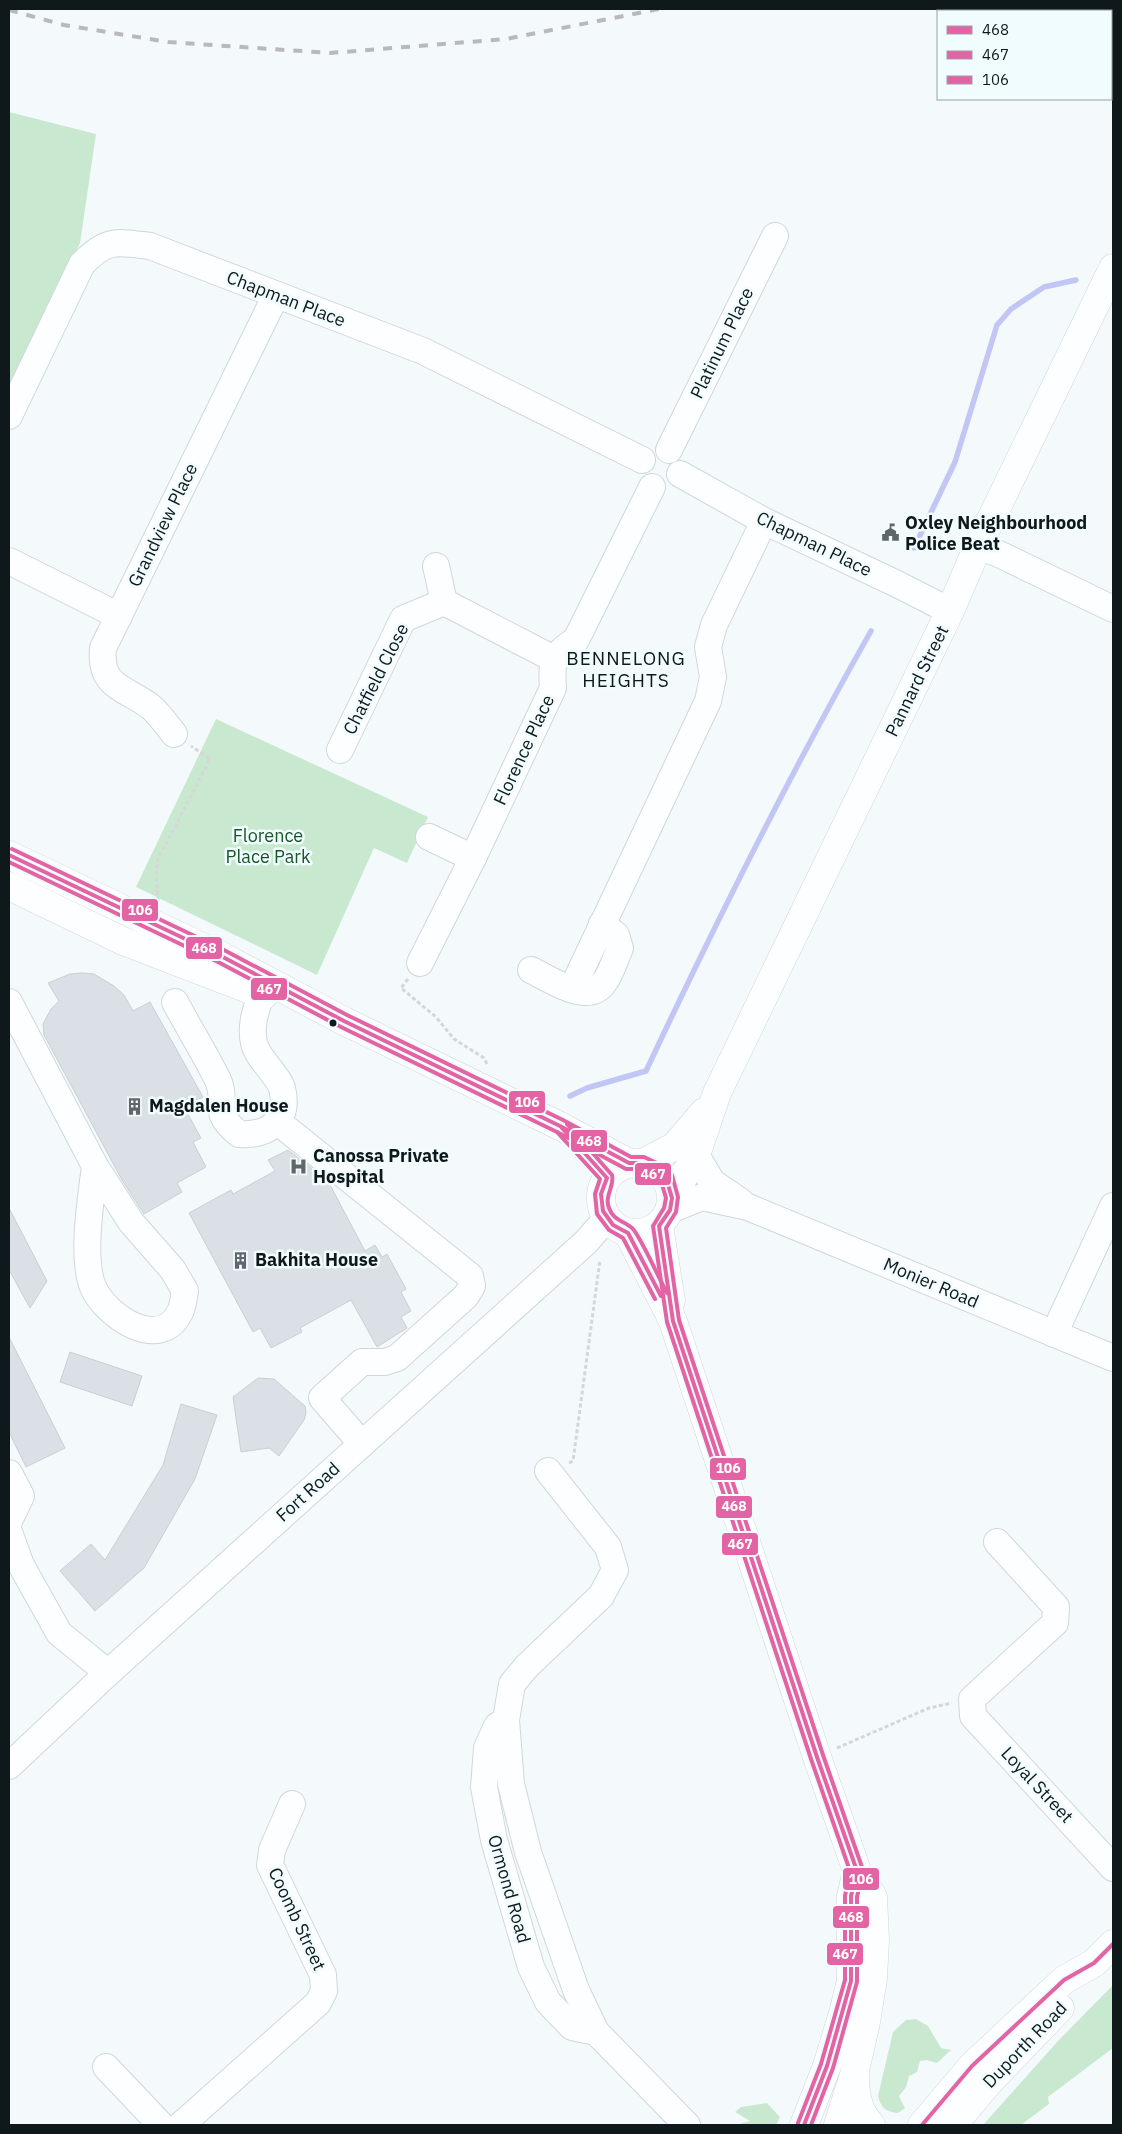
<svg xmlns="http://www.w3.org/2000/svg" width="1122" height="2134" font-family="'IBM Plex Sans',sans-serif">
  <rect width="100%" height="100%" fill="#f4fafc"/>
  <g fill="#c9e8d0">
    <polygon points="9,112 96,134 80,243 9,394"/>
    <polygon points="216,719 428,817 407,863 374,848 317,975 136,887"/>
    <polygon points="1113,1985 1113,2048 1048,2097 1049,2104 1021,2125 983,2125 1058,2041"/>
    <path d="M916,2019L928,2026L941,2048L951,2050L937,2063L927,2060L920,2061L917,2072L909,2076L906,2087L899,2096L905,2108L898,2113C886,2112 881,2108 878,2096L893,2032L906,2020Z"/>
    <polygon points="767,2103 780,2117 776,2125 736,2125 750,2121 735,2112 741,2107"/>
  </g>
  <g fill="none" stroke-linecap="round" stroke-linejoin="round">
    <g stroke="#c2c6f4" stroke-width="5.5">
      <polyline points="914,548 955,462 997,325 1011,309 1044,287 1076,280"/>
      <path d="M570,1096L587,1088L646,1071C716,922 790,774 871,631"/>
    </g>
  </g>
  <g fill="#dae0e5" stroke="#c9cfd3">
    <polygon points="82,973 94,974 114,986 124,995 133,1011 150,1002 203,1097 184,1107 201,1138 193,1142 206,1167 177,1183 182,1192 144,1214 122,1180 44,1035 43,1024 51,1009 59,1001 48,983 70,974"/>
    <polygon points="288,1150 328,1181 365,1251 375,1245 382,1257 387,1254 406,1289 401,1292 411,1311 401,1317 407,1328 377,1347 351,1300 300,1328 302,1332 271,1348 260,1328 253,1332 189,1213 231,1190 233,1194 275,1171 268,1160"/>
    <polygon points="9,1208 47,1281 30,1308 9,1270"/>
    <polygon points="9,1337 65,1448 26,1467 9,1432"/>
    <polygon points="70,1352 142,1376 132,1406 60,1382"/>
    <polygon points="258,1378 274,1379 305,1406 306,1413 304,1420 279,1456 269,1448 241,1452 233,1397"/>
    <polygon points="181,1404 217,1415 195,1479 144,1568 95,1611 60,1571 91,1544 105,1560 163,1465"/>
  </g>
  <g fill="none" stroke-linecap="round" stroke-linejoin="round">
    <defs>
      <g id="minor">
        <path d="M9,416L82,264C107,238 117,242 150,246L423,351L642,460"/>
        <polyline points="669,450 775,236"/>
        <polyline points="680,474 764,521 897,584 950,611"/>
        <polyline points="978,546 999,554 1113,609"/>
        <polyline points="9,561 119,616"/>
        <polyline points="436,566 444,602 554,659"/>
        <path d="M174,734C167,725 159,714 151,707C125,687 99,688 103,648L276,295"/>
        <polyline points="340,750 403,619 444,602"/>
        <polyline points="429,837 473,858"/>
        <path d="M420,963L473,858L553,688C551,661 553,655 576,640L652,487"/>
        <path d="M531,970C550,979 586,1005 603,984C611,975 615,959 620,948L616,935L602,924"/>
        <polyline points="572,989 708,701 713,677 708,647 714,625 764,521"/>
        <path d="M9,1002L95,1166L131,1222L173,1270L185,1291C184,1297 183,1305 181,1310C162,1354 106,1317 93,1287C81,1258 91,1198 95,1166"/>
        <path d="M175,1002C189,1028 205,1054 218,1080C229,1104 209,1110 239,1134C268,1136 290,1121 282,1088C277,1073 258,1060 254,1043C250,1026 256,1010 261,994"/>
        <polyline points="278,1122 470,1276 472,1286 466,1296 397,1358 385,1362 362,1362 322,1398 362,1444"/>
        <polyline points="696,1155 712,1182 740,1201"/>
        <polyline points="670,1210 702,1197 748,1207 1113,1358"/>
        <polyline points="1054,1334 1113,1206"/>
        <polyline points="548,1471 608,1547 615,1570 601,1596 527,1666 512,1684 506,1720 511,1784 528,1852 576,1990 596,2032 687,2125"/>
        <polyline points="9,1473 21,1496 9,1521"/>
        <polyline points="9,1532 21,1565 59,1633 108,1673"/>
        <polyline points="997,1542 1056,1607 1055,1623 972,1699 973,1716 1113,1868"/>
        <polyline points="506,1720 497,1726 487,1748 484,1787 494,1840 531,1967 548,2002 572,2027 596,2032"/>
        <polyline points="9,1766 108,1673 586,1242 607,1218"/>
        <polyline points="106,2067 161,2125"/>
        <polyline points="181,2125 318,2003 324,1991 323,1975 270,1865 272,1850 292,1804"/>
      </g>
      <g id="major">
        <polyline points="9,855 221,956 344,1021 560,1126 629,1163"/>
        <polyline points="9,886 123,941 264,995"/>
        <circle cx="636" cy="1198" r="35"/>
        <polyline points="643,1163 675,1146 704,1112"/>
        <polyline points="672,1198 696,1155 717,1093 950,611 978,546 1113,268"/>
        <polyline points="659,1226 671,1301"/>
        <polyline points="628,1233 673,1321 817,1757 857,1871 873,1897 875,1940 873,1978 866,2022 854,2075 838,2125"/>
        <path d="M855,2076C855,2095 858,2111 871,2125"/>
        <polyline points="804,2125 827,2066 844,2010 851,1981 851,1896 857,1871"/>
        <polyline points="922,2125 972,2066 1064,1980 1094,1963 1113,1944"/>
        <polyline points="953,2125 989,2082 1060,2008"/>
      </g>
    </defs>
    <use href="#minor" stroke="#cfd7d9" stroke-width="28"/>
    <use href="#major" stroke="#cfd7d9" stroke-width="29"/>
    <g stroke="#d5d6d7" stroke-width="3" stroke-dasharray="4 2.5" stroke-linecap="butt">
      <polyline points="158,901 156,876 158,859 210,759 191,746"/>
      <polyline points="408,979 401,988 436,1017 454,1039 484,1058 487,1064"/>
      <polyline points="569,1463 573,1461 600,1260"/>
      <polyline points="837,1748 929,1708 952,1703"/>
    </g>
    <use href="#minor" stroke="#fdfeff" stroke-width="26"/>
    <use href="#major" stroke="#fdfeff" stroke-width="28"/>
    <polyline stroke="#b8b9ba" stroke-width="4" stroke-dasharray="9 9" stroke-linecap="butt" points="9,10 64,25 168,42 330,53 506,39 659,9"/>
    <defs>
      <g id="bus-1">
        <polyline points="9,855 221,956 344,1021 560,1126 629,1163 643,1163 656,1169 666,1178 672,1198 670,1210 659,1226 673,1321 817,1757 857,1871 851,1896 851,1981 827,2066 804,2125"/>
        <polyline points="562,1128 607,1178 601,1194 603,1211 613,1225 628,1233 661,1296"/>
        <polyline points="922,2125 972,2066 1064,1980 1094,1963 1113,1944"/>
      </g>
      <g id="bus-2">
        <polyline points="9,862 218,962 341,1027 557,1132 626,1169 642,1169 653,1174 661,1181 666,1198 664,1208 653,1226 667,1322 811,1759 850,1871 845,1896 845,1980 821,2064 798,2123"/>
        <polyline points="557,1132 600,1179 595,1194 597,1214 609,1230 623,1238 655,1299"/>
      </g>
      <g id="bus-3">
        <polyline points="12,849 224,950 347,1015 563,1120 631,1157 644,1157 659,1164 672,1175 678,1197 676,1212 666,1228 679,1320 823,1755 863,1870 857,1897 857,1982 833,2068 811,2125"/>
        <path d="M567,1124L612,1175C615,1186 604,1196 609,1208C613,1220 624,1221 632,1228C640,1235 660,1281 667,1293"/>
      </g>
    </defs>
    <use href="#bus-1" stroke="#f1fcff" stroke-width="8"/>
    <use href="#bus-2" stroke="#f1fcff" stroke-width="8"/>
    <use href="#bus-3" stroke="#f1fcff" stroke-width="8"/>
    <use href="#bus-1" stroke="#e463a4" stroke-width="4"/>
    <use href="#bus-2" stroke="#e463a4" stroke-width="4"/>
    <use href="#bus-3" stroke="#e463a4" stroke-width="4"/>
  </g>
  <defs>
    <symbol id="civic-bare" viewBox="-9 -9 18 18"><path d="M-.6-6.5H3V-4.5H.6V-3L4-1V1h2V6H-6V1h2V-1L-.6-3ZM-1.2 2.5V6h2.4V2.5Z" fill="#5f676a" stroke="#f1fcff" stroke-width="2.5" paint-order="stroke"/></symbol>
    <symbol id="building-bare" viewBox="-9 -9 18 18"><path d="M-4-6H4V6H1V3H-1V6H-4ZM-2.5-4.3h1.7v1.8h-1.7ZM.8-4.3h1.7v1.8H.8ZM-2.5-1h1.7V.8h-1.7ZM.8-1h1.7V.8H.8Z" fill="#5f676a" stroke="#f1fcff" stroke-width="2.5" paint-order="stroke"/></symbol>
    <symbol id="hospital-bare" viewBox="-9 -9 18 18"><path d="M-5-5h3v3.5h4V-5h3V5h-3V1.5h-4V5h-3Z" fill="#5f676a" stroke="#f1fcff" stroke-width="2.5" paint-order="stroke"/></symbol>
  </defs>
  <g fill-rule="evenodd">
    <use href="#civic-bare" x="878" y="520" width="25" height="25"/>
    <use href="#building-bare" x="122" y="1094" width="25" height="25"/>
    <use href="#hospital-bare" x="286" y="1154" width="25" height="25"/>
    <use href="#building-bare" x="228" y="1248" width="25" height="25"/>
  </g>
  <circle fill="#0f181b" stroke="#f1fcff" stroke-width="2" cx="333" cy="1023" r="4.5"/>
  <g text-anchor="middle" stroke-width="5" stroke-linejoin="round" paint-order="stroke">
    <g font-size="18" fill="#0f181b" stroke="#f1fcff">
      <text transform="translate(286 299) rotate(21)" y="6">Chapman Place</text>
      <text transform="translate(722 343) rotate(-64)" y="6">Platinum Place</text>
      <text transform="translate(163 525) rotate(-64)" y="6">Grandview Place</text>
      <text transform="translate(814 544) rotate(26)" y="6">Chapman Place</text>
      <text transform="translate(376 679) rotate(-63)" y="6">Chatfield Close</text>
      <text transform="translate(917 681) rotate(-64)" y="6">Pannard Street</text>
      <text transform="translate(524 750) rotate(-65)" y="6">Florence Place</text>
      <text transform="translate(931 1283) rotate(23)" y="6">Monier Road</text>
      <text transform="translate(308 1492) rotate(-42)" y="6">Fort Road</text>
      <text transform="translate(1037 1785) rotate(47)" y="6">Loyal Street</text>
      <text transform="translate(509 1889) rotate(74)" y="6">Ormond Road</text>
      <text transform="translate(297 1919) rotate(65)" y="6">Coomb Street</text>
      <text transform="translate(1025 2045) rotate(-46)" y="6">Duporth Road</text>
    </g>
    <g font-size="18" font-weight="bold" fill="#0f181b" stroke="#f1fcff" text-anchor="start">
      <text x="905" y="529">Oxley Neighbourhood<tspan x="905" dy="21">Police Beat</tspan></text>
      <text x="149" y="1112">Magdalen House</text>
      <text x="313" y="1162">Canossa Private<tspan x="313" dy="21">Hospital</tspan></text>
      <text x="255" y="1266">Bakhita House</text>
    </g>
    <g font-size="18" fill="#185527" stroke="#f1fcff">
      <text x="268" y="842">Florence<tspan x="268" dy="21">Place Park</tspan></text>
    </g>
    <g font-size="19" letter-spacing="1" fill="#0f181b" stroke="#f1fcff">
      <text x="626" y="665">BENNELONG<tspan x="626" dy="22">HEIGHTS</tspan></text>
    </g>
  </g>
  <g stroke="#f1fcff" stroke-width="2">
    <rect x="121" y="898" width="38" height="24" rx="5" fill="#e463a4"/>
    <rect x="185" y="936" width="38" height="24" rx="5" fill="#e463a4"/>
    <rect x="250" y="977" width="38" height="24" rx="5" fill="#e463a4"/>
    <rect x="508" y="1090" width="38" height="24" rx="5" fill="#e463a4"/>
    <rect x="570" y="1129" width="38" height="24" rx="5" fill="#e463a4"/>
    <rect x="634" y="1162" width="38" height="24" rx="5" fill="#e463a4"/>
    <rect x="709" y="1457" width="38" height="24" rx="5" fill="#e463a4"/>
    <rect x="715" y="1495" width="38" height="24" rx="5" fill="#e463a4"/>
    <rect x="721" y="1532" width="38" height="24" rx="5" fill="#e463a4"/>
    <rect x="842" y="1867" width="38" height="24" rx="5" fill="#e463a4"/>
    <rect x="832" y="1905" width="38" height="24" rx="5" fill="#e463a4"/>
    <rect x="826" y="1942" width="38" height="24" rx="5" fill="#e463a4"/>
  </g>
  <g font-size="14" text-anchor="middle" font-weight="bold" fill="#fff">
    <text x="140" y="915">106</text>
    <text x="204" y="953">468</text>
    <text x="269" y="994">467</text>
    <text x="527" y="1107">106</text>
    <text x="589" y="1146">468</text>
    <text x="653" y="1179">467</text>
    <text x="728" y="1473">106</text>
    <text x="734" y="1511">468</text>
    <text x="740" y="1549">467</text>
    <text x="861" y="1884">106</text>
    <text x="851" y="1922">468</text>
    <text x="845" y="1959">467</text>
  </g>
  <rect width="1122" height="2134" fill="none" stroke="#0f181b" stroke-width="20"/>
  <rect x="937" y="10" width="175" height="90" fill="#f1fcff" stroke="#97a1a4"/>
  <rect x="947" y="26" width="25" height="8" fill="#e463a4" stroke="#97a1a4"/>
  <text x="982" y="35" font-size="15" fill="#0f181b">468</text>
  <rect x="947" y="51" width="25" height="8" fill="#e463a4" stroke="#97a1a4"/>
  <text x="982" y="60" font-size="15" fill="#0f181b">467</text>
  <rect x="947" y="76" width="25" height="8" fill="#e463a4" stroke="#97a1a4"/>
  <text x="982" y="85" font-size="15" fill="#0f181b">106</text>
</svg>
